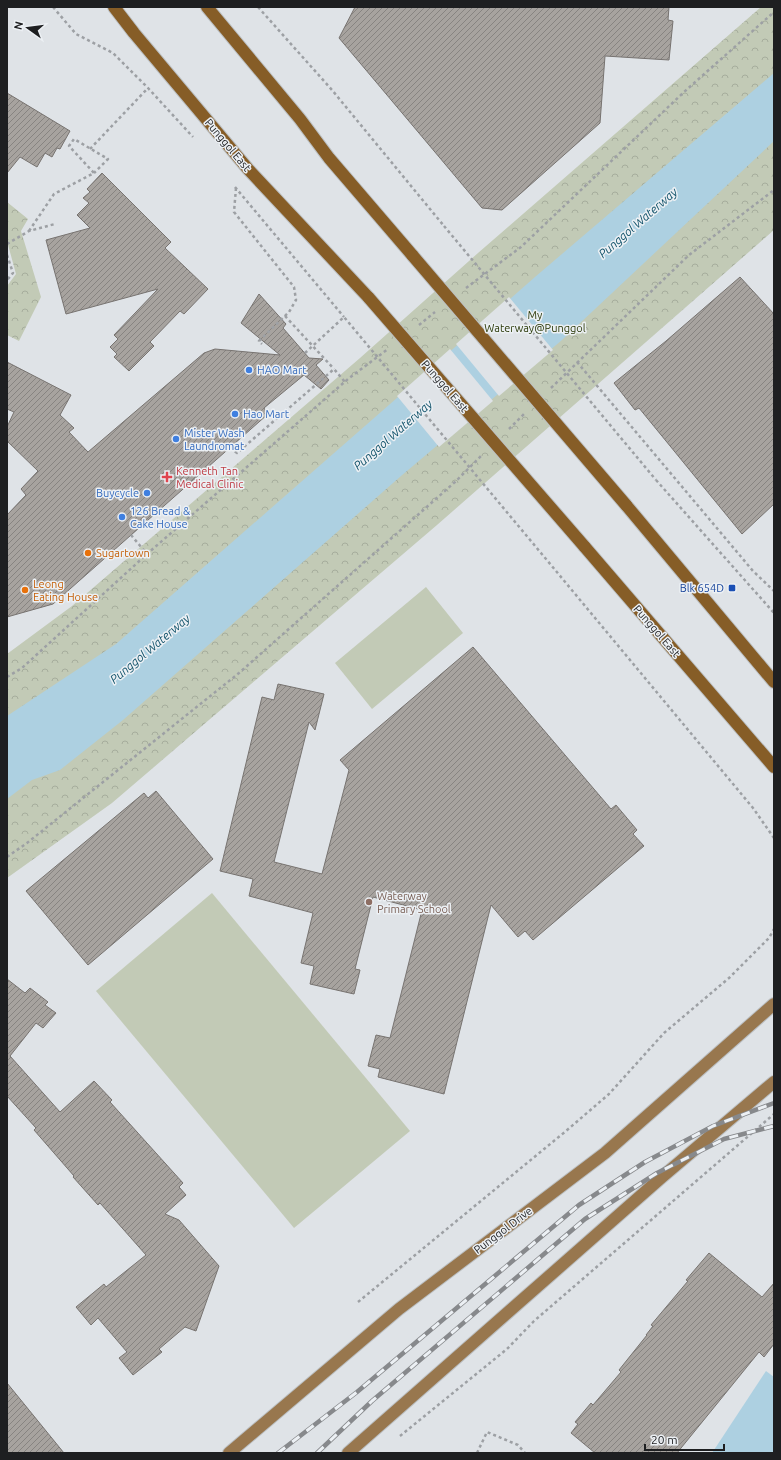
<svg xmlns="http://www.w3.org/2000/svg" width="781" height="1460" font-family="Ubuntu,sans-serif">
  <defs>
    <pattern id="park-crowns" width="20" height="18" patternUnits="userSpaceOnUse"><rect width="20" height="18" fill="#c2cab6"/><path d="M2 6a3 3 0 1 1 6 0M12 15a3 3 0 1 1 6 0" fill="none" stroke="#a6ad9c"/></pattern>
    <pattern id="building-hatch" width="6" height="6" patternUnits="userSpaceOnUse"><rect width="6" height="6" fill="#a7a39f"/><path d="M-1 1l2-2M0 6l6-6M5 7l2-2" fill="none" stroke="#878481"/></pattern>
  </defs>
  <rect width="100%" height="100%" fill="#dfe3e7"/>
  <g fill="url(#park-crowns)">
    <polygon points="761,7 774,7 774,230 437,525 112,803 7,878 7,654 72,606 360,358 478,253"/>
    <polygon points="7,202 28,219 21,231 41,297 19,341 7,335 7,286 16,274 7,241"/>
  </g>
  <g fill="#c2cab6">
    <polygon points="426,587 463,633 372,709 335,663"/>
    <polygon points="212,893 410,1131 294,1228 96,991"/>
  </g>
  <g fill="#add0e1">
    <polygon points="774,73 774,141 562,340 401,476 123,720 60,770 32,780 7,799 7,716 116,644 535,277"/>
    <polygon points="766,1371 774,1377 774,1453 712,1453"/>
  </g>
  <g fill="#dfe3e7">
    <polygon points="509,297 553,350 499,396 456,344"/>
    <polygon points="450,349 493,401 439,447 397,396"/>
  </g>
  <g fill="url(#building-hatch)" stroke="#777370">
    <polygon points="355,7 669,7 668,20 673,21 669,60 605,56 600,123 502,210 482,208 339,38"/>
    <polygon points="7,93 70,131 60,149 57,148 52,157 45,153 37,167 20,157 7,173"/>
    <polygon points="102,173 171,242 165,248 208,289 184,314 180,311 150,342 154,346 129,371 114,357 117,354 110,347 118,339 114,335 158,289 66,314 46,240 90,228 77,215 89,203 83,198 90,192 87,189"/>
    <polygon points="740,277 774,314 774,504 742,534 639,408 635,410 614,383 666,341"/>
    <polygon points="259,294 286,324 283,328 309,358 323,359 316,365 329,380 321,389 304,375 264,408 268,414 53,604 7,617 7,515 26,495 21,489 38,471 7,441 7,427 14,412 7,409 7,362 71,395 60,415 74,428 69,432 88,452 204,353 215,349 280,355 241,323"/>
    <polygon points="473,647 611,809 616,805 637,830 633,834 644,846 533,940 525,931 518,937 491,905 444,1094 378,1077 380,1069 368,1066 376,1035 390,1038 422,910 373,897 355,969 360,970 354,994 310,984 314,966 301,963 313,913 249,896 253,879 220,871 262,697 274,700 278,684 324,694 315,730 309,722 274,862 322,874 349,770 340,760"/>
    <polygon points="156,791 213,859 88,965 26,891 144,793 148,798"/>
    <polygon points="7,979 25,993 30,988 48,1002 45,1005 56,1013 43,1028 36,1023 10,1056 60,1112 94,1081 112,1100 110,1102 183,1183 179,1187 186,1195 165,1214 179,1220 219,1266 196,1331 185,1327 159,1349 162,1352 133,1375 119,1358 127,1352 98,1318 91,1325 76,1307 104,1284 106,1287 146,1255 100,1203 98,1205 73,1177 74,1176 34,1130 36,1128 7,1096"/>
    <polygon points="709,1253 762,1297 774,1283 774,1344 764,1357 759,1352 677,1453 595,1453 571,1433 578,1424 575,1422 591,1403 593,1405 621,1372 619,1370 647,1335 646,1335 653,1326 651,1325 688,1281 686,1280"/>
    <polygon points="7,1383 64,1453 7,1453"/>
  </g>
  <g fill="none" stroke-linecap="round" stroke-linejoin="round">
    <defs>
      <g id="secondary">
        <polyline points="229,1453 399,1309 605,1153 774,1004"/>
        <polyline points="348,1453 662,1177 774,1082"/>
      </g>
      <g id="primary">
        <polyline points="114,7 134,33 248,169 369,298"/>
        <polyline points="207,7 300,119 329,158 413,256"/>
        <polyline points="626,505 774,682"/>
        <polyline points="584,546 774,767"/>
      </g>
    </defs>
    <use href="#secondary" stroke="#bcc0c3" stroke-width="14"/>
    <use href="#primary" stroke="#bcc0c3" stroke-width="14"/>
    <g stroke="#9da0a4" stroke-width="2.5" stroke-dasharray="3 3" stroke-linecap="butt">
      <polyline points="53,7 76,34 113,53 148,88 193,137"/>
      <polyline points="258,7 332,90 444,226"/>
      <polyline points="90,149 148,88"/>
      <polyline points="235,187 344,317"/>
      <polyline points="236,188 234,212 294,287 296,300 289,312 259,341 262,344"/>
      <polyline points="29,231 54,194 94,173 69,146 74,139 108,159 94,173"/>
      <polyline points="7,244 29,231 55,224"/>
      <polyline points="7,255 13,273 7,280"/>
      <polyline points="466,288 521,247 684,92 774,12"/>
      <polyline points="285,316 334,369"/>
      <polyline points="419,325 435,312"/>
      <polyline points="577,362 753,571 774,591"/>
      <polyline points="551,388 689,255 774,190"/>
      <polyline points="509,429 524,414"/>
      <polyline points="230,448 237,453 334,369 345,382"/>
      <polyline points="656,480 774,613"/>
      <polyline points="131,535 147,554"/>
      <polyline points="556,571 753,808 774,838"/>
      <polyline points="7,677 22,668 147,554 348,379 388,349"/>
      <polyline points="7,857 27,843 239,673 455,482 481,456"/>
      <polyline points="358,1302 566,1131 609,1094 664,1033 729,978 769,938 774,929"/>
      <polyline points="400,1436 507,1349 534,1321 774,1114"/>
      <polyline points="477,1453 487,1432 518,1445 525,1453"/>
    </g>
    <use href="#secondary" stroke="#98774e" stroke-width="12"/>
    <use href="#primary" stroke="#865d27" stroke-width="12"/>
    <defs>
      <g id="rail">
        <polyline points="278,1453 357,1392 579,1205 645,1162 713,1126 774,1103"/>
        <polyline points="317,1453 372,1401 585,1219 657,1173 724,1139 774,1126"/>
      </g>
    </defs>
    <use href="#rail" stroke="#87898c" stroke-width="4.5"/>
    <use href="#rail" stroke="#ecf0f4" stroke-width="3" stroke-dasharray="9" stroke-linecap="butt"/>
    <defs>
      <g id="primary-bridge">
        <polyline points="413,256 626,505"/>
        <polyline points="369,298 584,546"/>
      </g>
    </defs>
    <use href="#primary-bridge" stroke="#bcc0c3" stroke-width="14" stroke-linecap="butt"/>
    <g stroke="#9da0a4" stroke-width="2.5" stroke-dasharray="3 3" stroke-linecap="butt">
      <polyline points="444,226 656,480"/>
      <polyline points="305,353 344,317 556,571"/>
    </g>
    <use href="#primary-bridge" stroke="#865d27" stroke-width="12"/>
  </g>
  <g fill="#3f7fe0" stroke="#ecf0f4" stroke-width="1.5">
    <circle cx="249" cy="370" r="4"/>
    <circle cx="235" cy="414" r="4"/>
    <circle cx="176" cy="439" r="4"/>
    <circle cx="147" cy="493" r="4"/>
    <circle cx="122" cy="517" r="4"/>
  </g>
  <path fill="#e0444e" stroke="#ecf0f4" stroke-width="1.5" d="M165 471h4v4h4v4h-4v4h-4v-4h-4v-4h4z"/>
  <g fill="#e8710a" stroke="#ecf0f4" stroke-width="1.5">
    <circle cx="88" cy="553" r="4"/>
    <circle cx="25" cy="590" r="4"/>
  </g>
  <rect fill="#1a4fb4" stroke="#ecf0f4" stroke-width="1.5" x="728" y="584" width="8" height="8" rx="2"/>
  <circle fill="#8d6e63" stroke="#ecf0f4" stroke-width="1.5" cx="369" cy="902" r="4"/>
  <g text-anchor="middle" stroke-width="3" stroke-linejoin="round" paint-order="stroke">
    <g font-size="11" fill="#1e1f21" stroke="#ecf0f4">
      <text transform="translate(228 145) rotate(50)" y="4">Punggol East</text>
      <text transform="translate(445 386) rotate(49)" y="4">Punggol East</text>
      <text transform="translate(657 631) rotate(49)" y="4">Punggol East</text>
      <text transform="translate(503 1230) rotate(-37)" y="4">Punggol Drive</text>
    </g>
    <g font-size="11" fill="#2a3908" stroke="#ecf0f4">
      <text x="535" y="319">My<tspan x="535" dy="13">Waterway@Punggol</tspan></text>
    </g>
    <g font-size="11" fill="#366cbe" stroke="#ecf0f4" text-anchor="start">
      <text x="257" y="374">HAO Mart</text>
      <text x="243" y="418">Hao Mart</text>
      <text x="184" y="437">Mister Wash<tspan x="184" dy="13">Laundromat</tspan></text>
      <text x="139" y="497" text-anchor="end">Buycycle</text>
      <text x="130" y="515">126 Bread &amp;<tspan x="130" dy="13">Cake House</tspan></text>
    </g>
    <g font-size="11" fill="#be3a42" stroke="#ecf0f4" text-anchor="start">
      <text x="176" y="475">Kenneth Tan<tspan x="176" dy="13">Medical Clinic</tspan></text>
    </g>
    <g font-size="11" fill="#c56008" stroke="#ecf0f4" text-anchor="start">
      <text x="96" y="557">Sugartown</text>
      <text x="33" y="588">Leong<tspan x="33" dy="13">Eating House</tspan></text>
    </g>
    <g font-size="11" fill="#164399" stroke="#ecf0f4" text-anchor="end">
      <text x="724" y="592">Blk 654D</text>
    </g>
    <g font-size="11" fill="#785e54" stroke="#ecf0f4" text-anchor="start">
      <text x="377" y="900">Waterway<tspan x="377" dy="13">Primary School</tspan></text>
    </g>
    <g font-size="12" font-style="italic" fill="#10526a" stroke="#ecf0f4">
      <text transform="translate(638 223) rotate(-41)" y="4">Punggol Waterway</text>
      <text transform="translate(393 435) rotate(-41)" y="4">Punggol Waterway</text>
      <text transform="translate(150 649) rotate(-40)" y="4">Punggol Waterway</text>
    </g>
  </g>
  <rect width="781" height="1460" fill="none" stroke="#1e1f21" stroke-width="16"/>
  <g transform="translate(28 28) rotate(284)" stroke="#ecf0f4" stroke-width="3" paint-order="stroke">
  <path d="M0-3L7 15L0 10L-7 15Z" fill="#1e1f21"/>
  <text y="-6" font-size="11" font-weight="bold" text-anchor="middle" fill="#1e1f21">N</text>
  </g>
  <path d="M645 1444v6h79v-6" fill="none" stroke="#1e1f21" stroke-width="2"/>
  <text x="651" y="1444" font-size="12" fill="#1e1f21" stroke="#ecf0f4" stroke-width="3" paint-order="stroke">20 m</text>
</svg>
